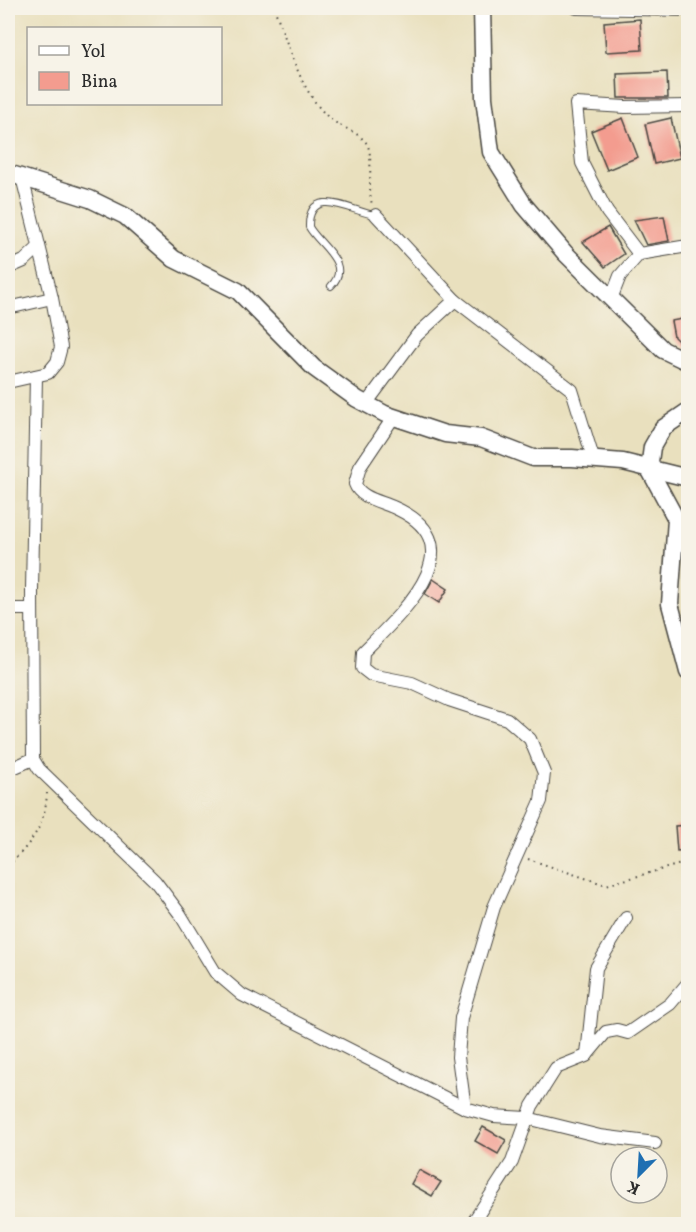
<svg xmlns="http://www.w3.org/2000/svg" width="696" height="1232" font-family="Vollkorn,serif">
  <rect width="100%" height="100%" fill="#f7f3e8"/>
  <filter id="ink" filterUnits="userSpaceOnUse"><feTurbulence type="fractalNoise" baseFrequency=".0167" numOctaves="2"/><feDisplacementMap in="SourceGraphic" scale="12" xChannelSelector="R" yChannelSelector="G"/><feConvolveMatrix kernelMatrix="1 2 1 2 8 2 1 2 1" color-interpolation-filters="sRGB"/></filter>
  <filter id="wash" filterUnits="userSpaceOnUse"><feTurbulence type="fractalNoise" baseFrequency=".008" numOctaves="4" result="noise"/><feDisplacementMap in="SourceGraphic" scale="24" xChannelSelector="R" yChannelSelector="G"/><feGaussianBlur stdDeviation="1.35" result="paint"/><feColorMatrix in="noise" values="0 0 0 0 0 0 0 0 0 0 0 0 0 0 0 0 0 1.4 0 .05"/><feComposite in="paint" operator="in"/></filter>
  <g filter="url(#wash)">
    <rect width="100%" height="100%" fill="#e9e0be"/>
    <g id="blocks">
      <g fill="#f39c8f">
        <polygon points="640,19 642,50 606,52 604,22"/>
        <polygon points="667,72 668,98 618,98 617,74"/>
        <polygon points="623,118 638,157 607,170 591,131"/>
        <polygon points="671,118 680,158 654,164 645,124"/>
        <polygon points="664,216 669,241 646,245 634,220"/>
        <polygon points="608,227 624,254 605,267 583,242"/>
        <polygon points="688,318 688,351 674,337 671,321"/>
        <polygon points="433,579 448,589 439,603 425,594"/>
        <polygon points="688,825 688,850 677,851 675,826"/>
        <polygon points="483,1127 506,1140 498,1154 475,1141"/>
        <polygon points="419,1170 441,1182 432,1196 411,1184"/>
      </g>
    </g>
  </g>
  <g filter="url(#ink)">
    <use href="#blocks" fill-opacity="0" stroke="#484641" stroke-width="1.5"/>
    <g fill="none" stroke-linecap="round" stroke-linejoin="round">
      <defs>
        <path id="lane" d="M331,286C353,264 319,245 309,227C308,181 358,215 376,215"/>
        <g id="street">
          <polyline points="576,8 688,10"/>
          <polyline points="688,106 625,107 576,104 582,163 607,212 639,254 688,246"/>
          <polyline points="376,215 455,300"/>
          <polyline points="8,268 24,261 39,247"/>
          <polyline points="611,299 620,276 639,254"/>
          <polyline points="8,308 52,298"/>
          <polyline points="36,376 32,590 33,759 39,769 155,881 180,914 215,972 242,995 465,1108 494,1116 527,1118 600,1136 655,1143"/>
          <polyline points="8,382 48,373 57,362 61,347 52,298 22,177"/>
          <polyline points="366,404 417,335 455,300 572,390 594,461"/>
          <path d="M393,418L360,467L355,484C360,498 380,501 393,507C479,544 402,613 363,652L362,668L371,675L412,683L449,700L507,719L530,739L544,773L541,801L494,907L461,1018L458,1057L465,1108"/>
          <polyline points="8,609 32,609"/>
          <polyline points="8,770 33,759"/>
          <polyline points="587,1055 596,968 626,918"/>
          <polyline points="472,1224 512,1162 532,1106 556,1068 586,1056 606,1032 617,1030 628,1033 670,1004 688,983"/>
        </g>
        <g id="secondary">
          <polyline points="482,8 484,98 491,152 524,205 565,253 663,350 688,362"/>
          <polyline points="8,173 90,199 125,216 174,259 238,291 314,368 357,399 385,414 445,434 481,438 533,458 572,458 623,462 688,478"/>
          <polyline points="688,411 663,428 652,447 649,469 676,519 670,604 688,672"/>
        </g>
      </defs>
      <use href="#lane" stroke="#484641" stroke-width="8"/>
      <use href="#street" stroke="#484641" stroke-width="14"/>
      <use href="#secondary" stroke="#484641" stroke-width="19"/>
      <g stroke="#484641" stroke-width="2" stroke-dasharray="1.5 4.5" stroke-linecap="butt">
        <path d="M274,8C288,43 299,88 326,115C337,127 359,131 367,144C374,157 367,187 372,204"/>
        <polyline points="528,859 606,885 688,862"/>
        <path d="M8,866C31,843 45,827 47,793"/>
      </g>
      <use href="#lane" stroke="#fff" stroke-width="6"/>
      <use href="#street" stroke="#fff" stroke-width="12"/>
      <use href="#secondary" stroke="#fff" stroke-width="16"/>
    </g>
  </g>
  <rect width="696" height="1232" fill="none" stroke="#f7f3e8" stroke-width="30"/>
  <rect x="27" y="27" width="195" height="78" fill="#f7f3e8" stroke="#a5a39c" stroke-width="1.5"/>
  <rect x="39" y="46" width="30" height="9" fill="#ffffff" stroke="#a5a39c" stroke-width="1.5"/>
  <text x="81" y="57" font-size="18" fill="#2b2b2b">Yol</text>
  <rect x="39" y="72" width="30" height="18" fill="#f39c8f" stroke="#a5a39c" stroke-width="1.5"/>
  <text x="81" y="87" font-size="18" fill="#2b2b2b">Bina</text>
  <g transform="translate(639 1175) rotate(204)"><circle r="28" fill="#f7f3e8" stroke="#a5a39c" stroke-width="1.5"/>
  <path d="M0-4.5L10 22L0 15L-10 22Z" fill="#1f6fb2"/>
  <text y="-9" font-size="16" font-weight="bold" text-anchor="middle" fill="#2b2b2b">K</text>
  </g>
</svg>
